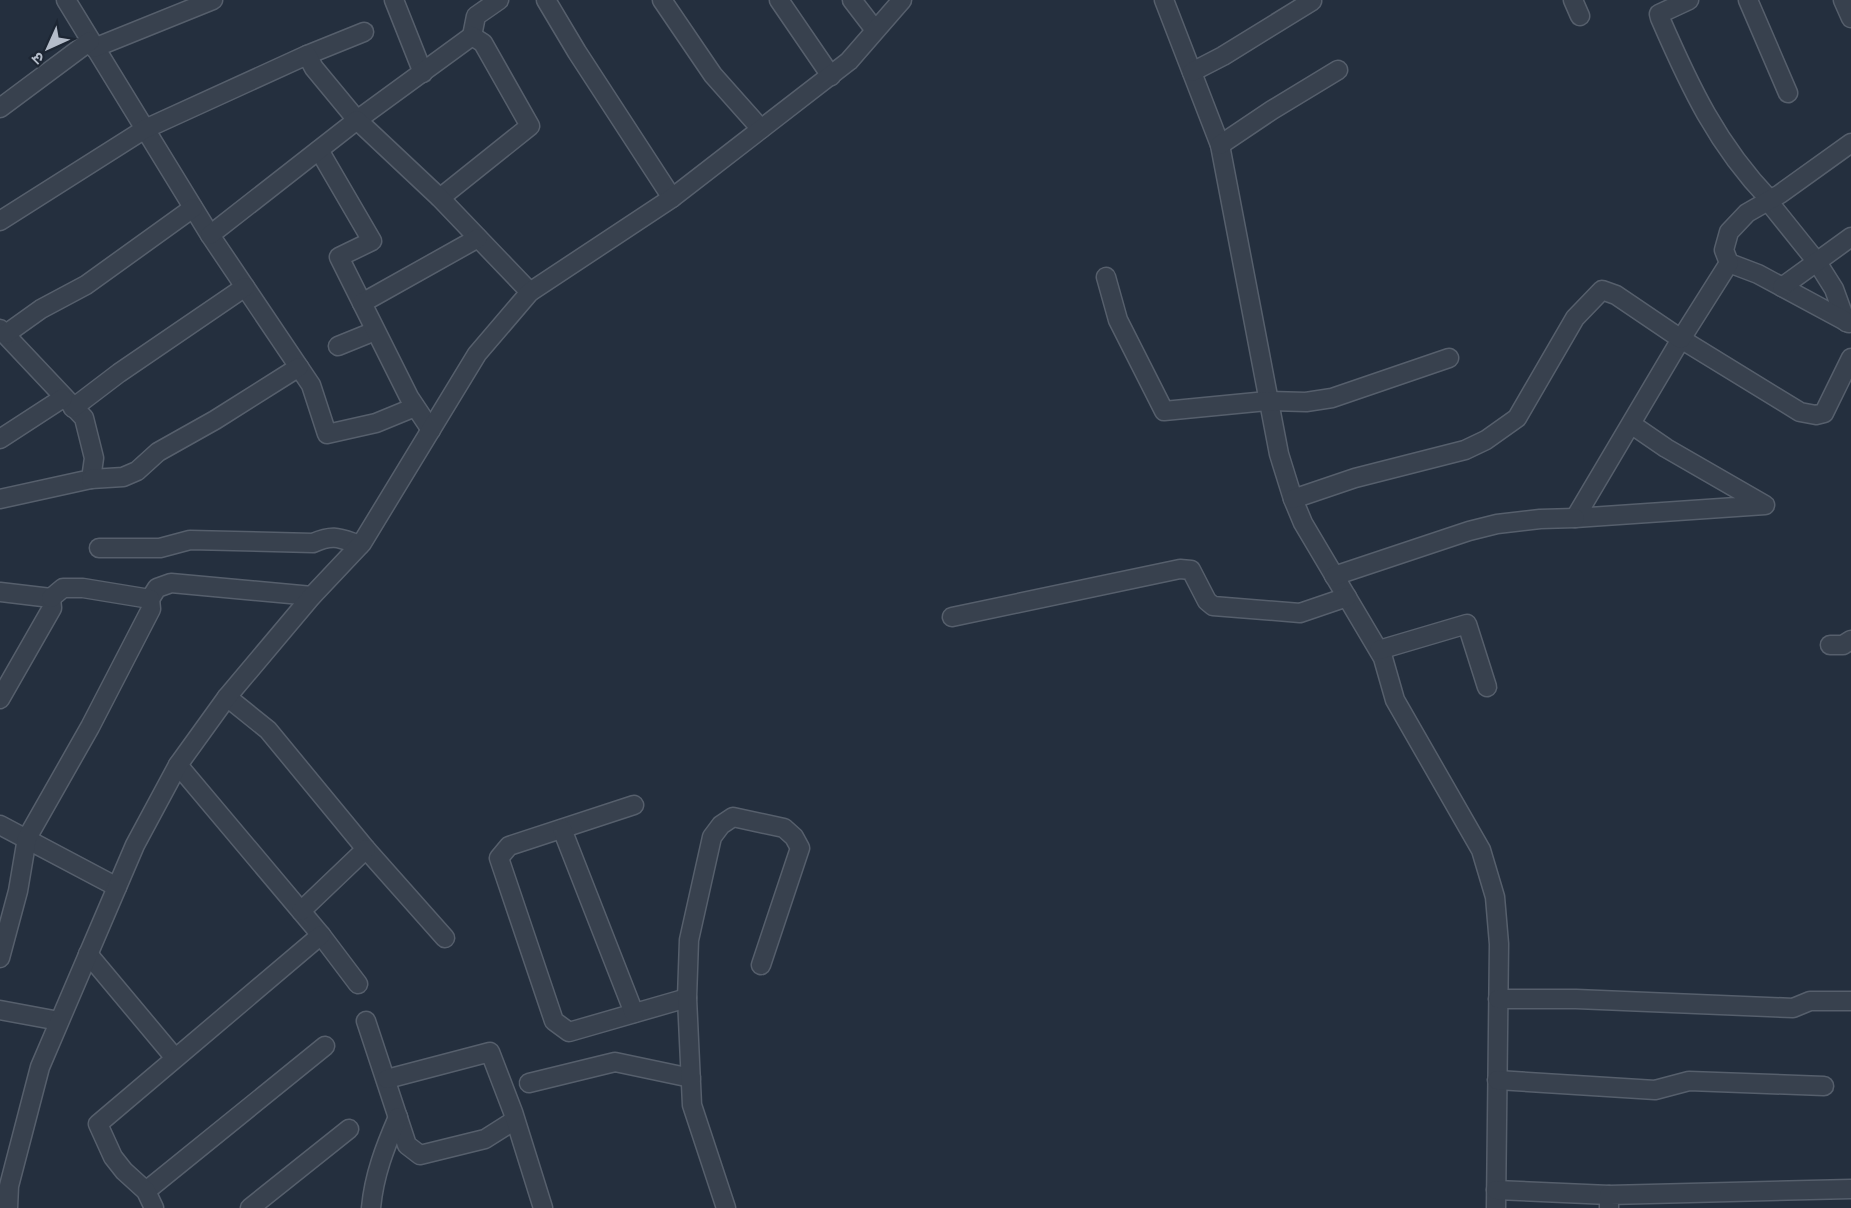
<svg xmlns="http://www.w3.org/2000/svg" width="1851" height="1208" font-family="Rubik,'Noto Sans Devanagari',sans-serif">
  <rect width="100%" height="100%" fill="#242f3e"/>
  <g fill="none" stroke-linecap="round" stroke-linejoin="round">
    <defs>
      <g id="minor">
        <polyline points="66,0 210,235 311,385 327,434 376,423 415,407"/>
        <polyline points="394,0 423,73"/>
        <polyline points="546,0 577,52 672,198"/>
        <polyline points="662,0 713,75 761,129"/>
        <polyline points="779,0 831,76"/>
        <polyline points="852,0 875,30"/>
        <polyline points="1164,0 1220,145 1279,454 1293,499 1303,523 1383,658 1395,700 1481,850 1495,897 1499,944 1496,1208"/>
        <polyline points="1573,0 1580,16"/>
        <path d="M1689,0L1659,14L1660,18C1690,87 1717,145 1770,200"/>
        <polyline points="1748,0 1788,93"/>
        <polyline points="1843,0 1851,18"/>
        <polyline points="472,36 476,16 499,0"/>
        <polyline points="94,48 213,0"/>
        <polyline points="307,55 364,32"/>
        <polyline points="1192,72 1223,56 1312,1"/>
        <polyline points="0,108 90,41"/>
        <polyline points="1220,145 1272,110 1338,70"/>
        <polyline points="319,150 372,241 339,257 362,303"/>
        <polyline points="1768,201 1817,262 1834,289 1846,322"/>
        <polyline points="0,221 145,129 307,55 314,68 357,120 472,36 483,43 530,126 440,198"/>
        <polyline points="210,235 357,120 440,198 530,292"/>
        <polyline points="1729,263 1758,274 1849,323"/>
        <polyline points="1106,277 1118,320 1164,411 1267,401 1306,402 1332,398 1449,358"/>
        <polyline points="1782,287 1851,237"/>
        <polyline points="0,329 84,418 94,458 91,479 0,499"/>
        <polyline points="6,334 41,309 86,285 193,208"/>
        <polyline points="338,346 375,331"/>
        <polyline points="73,408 119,373 245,287"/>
        <polyline points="1631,424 1666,448 1765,505 1575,518 1681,339 1800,412 1816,415 1824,413 1851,358"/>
        <polyline points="431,430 409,397 362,303 478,238"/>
        <polyline points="0,439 63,398"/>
        <polyline points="91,479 123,477 137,471 158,452 215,420 299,367"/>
        <polyline points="1293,499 1355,478 1465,450 1486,440 1517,418 1575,318 1602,290 1616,295 1681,339 1729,263 1724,250 1729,232 1747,213 1780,194 1851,143"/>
        <path d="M99,548H160L190,540L313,543C334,534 339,538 360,545"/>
        <polyline points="1334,576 1469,531 1497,524 1540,519 1575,518"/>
        <polyline points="0,592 51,598 52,608 0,699"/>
        <polyline points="150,599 157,588 171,583 312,596"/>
        <polyline points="952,617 1180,569 1191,570 1207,601 1213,606 1300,613 1347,597"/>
        <polyline points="1830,645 1843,645 1851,640"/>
        <polyline points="1379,650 1467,624 1487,687"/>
        <polyline points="227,697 268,730 366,849 445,938"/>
        <polyline points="178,765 321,935 358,984"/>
        <polyline points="634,805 509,846 499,858 554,1021 569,1032 687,998"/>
        <polyline points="0,825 117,887"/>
        <polyline points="562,829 634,1013"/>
        <polyline points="301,911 366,849"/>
        <polyline points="88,954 175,1058"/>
        <polyline points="0,958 18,891 27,838 90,727 151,609 150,599 83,588 63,588 51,598"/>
        <polyline points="1498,999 1576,999 1793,1008 1810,1001 1851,1001"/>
        <polyline points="0,1010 59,1021"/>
        <polyline points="366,1021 407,1145 420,1155 485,1139 515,1120"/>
        <polyline points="387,1079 490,1052 513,1112 543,1208"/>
        <polyline points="1497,1080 1655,1090 1689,1081 1824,1086"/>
        <polyline points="529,1083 615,1062 691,1078"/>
        <polyline points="1496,1190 1609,1195"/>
        <polyline points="146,1191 325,1046"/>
        <polyline points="8,1208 9,1186 40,1067 135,845 178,765 227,697 312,596 362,543 477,354 530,292 672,198 849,61 902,0"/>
        <polyline points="154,1208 146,1191 124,1171 113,1157 98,1124 321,935"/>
        <polyline points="250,1208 349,1129"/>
        <path d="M371,1208C374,1175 385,1147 398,1117"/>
        <polyline points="726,1208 692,1105 687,998 689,940 712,837 721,825 733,817 784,828 794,837 800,848 761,965"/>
        <polyline points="1609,1208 1609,1195 1851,1189"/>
      </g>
    </defs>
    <use href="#minor" stroke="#565f6c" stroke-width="21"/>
    <use href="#minor" stroke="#38414e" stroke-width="18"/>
  </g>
  <g transform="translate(48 48) rotate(225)" stroke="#1d2633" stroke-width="4.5" paint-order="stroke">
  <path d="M0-4.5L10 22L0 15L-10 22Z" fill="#b4bcc9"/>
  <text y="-9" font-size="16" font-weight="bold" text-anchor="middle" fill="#b4bcc9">उ</text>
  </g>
</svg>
